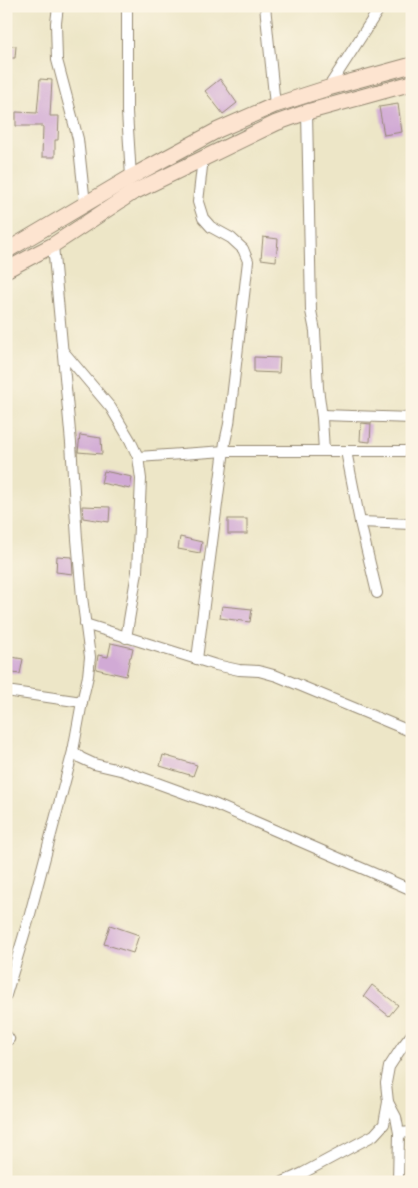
<svg xmlns="http://www.w3.org/2000/svg" width="418" height="1188" font-family="Mali,sans-serif">
  <rect width="100%" height="100%" fill="#fcf5e5"/>
  <filter id="ink" filterUnits="userSpaceOnUse"><feTurbulence type="fractalNoise" baseFrequency=".02" numOctaves="2"/><feDisplacementMap in="SourceGraphic" scale="10" xChannelSelector="R" yChannelSelector="G"/><feConvolveMatrix kernelMatrix="1 2 1 2 8 2 1 2 1" color-interpolation-filters="sRGB"/></filter>
  <filter id="wash" filterUnits="userSpaceOnUse"><feTurbulence type="fractalNoise" baseFrequency=".0096" numOctaves="4" result="noise"/><feDisplacementMap in="SourceGraphic" scale="20" xChannelSelector="R" yChannelSelector="G"/><feGaussianBlur stdDeviation="1.12" result="paint"/><feColorMatrix in="noise" values="0 0 0 0 0 0 0 0 0 0 0 0 0 0 0 0 0 1.4 0 .05"/><feComposite in="paint" operator="in"/></filter>
  <g filter="url(#wash)">
    <rect width="100%" height="100%" fill="#ede6c7"/>
    <g id="blocks">
      <g fill="#d1aad5">
        <polygon points="7,45 16,46 15,58 7,58"/>
        <polygon points="40,79 52,80 50,116 59,116 58,140 55,140 55,157 42,157 43,126 16,126 16,112 37,113"/>
        <polygon points="220,79 237,103 223,114 205,91"/>
        <polygon points="398,104 402,132 384,135 379,107"/>
        <polygon points="263,237 278,239 276,261 261,259"/>
        <polygon points="254,357 280,358 279,373 254,372"/>
        <polygon points="361,423 371,424 370,442 360,441"/>
        <polygon points="80,435 101,438 102,454 78,452"/>
        <polygon points="104,471 132,477 130,489 101,483"/>
        <polygon points="82,506 110,507 109,522 83,518"/>
        <rect x="228" y="519" width="19" height="15"/>
        <polygon points="180,537 202,542 200,553 178,549"/>
        <polygon points="57,556 72,557 73,574 56,572"/>
        <polygon points="222,606 252,609 250,622 220,618"/>
        <polygon points="111,643 133,648 131,657 130,657 126,676 96,669 98,655 108,657"/>
        <polygon points="6,656 23,659 20,674 6,672"/>
        <polygon points="163,755 197,765 193,776 160,766"/>
        <polygon points="110,925 139,935 133,953 104,944"/>
        <polygon points="372,985 398,1005 389,1016 364,996"/>
      </g>
    </g>
  </g>
  <g filter="url(#ink)">
    <use href="#blocks" fill-opacity="0" stroke="#948872" stroke-width="1"/>
    <g fill="none" stroke-linecap="round" stroke-linejoin="round">
      <defs>
        <g id="street">
          <polyline points="58,6 56,23 57,60 78,139 85,204"/>
          <polyline points="127,6 127,112 131,177"/>
          <polyline points="265,6 275,105"/>
          <polyline points="328,88 381,6"/>
          <polyline points="307,112 311,311 315,331 318,388 322,418 324,451 412,451"/>
          <polyline points="63,351 111,408 130,440 138,457 141,479 137,572 126,638"/>
          <polyline points="322,415 412,418"/>
          <polyline points="346,451 360,522 377,593"/>
          <polyline points="138,457 225,451 324,451"/>
          <polyline points="360,522 412,524"/>
          <polyline points="85,624 216,665 239,670 259,671 277,676 412,732"/>
          <polyline points="197,659 225,442 229,424 248,261 243,249 231,238 211,227 203,218 198,202 203,158"/>
          <polyline points="6,691 82,702"/>
          <polyline points="73,751 81,758 94,764 124,771 212,803 412,890"/>
          <polyline points="6,995 29,918 73,751 82,702 88,676 90,657 82,597 77,539 71,443 53,245"/>
          <polyline points="6,1035 9,1039 6,1042"/>
          <polyline points="388,1102 396,1117 399,1133 398,1182"/>
          <polyline points="399,1133 412,1132"/>
          <polyline points="283,1182 303,1173 374,1135 384,1124 388,1102 386,1083 389,1067 402,1047 412,1034"/>
        </g>
        <g id="secondary">
          <polyline points="6,251 131,177 218,130 275,105 328,88 412,65"/>
          <polyline points="6,270 53,245 132,193 276,123 307,112 412,83"/>
        </g>
      </defs>
      <use href="#street" stroke="#948872" stroke-width="12"/>
      <use href="#secondary" stroke="#948872" stroke-width="17"/>
      <use href="#street" stroke="#fff" stroke-width="10"/>
      <use href="#secondary" stroke="#fde4d0" stroke-width="15"/>
    </g>
  </g>
  <rect width="418" height="1188" fill="none" stroke="#fcf5e5" stroke-width="25"/>
</svg>
